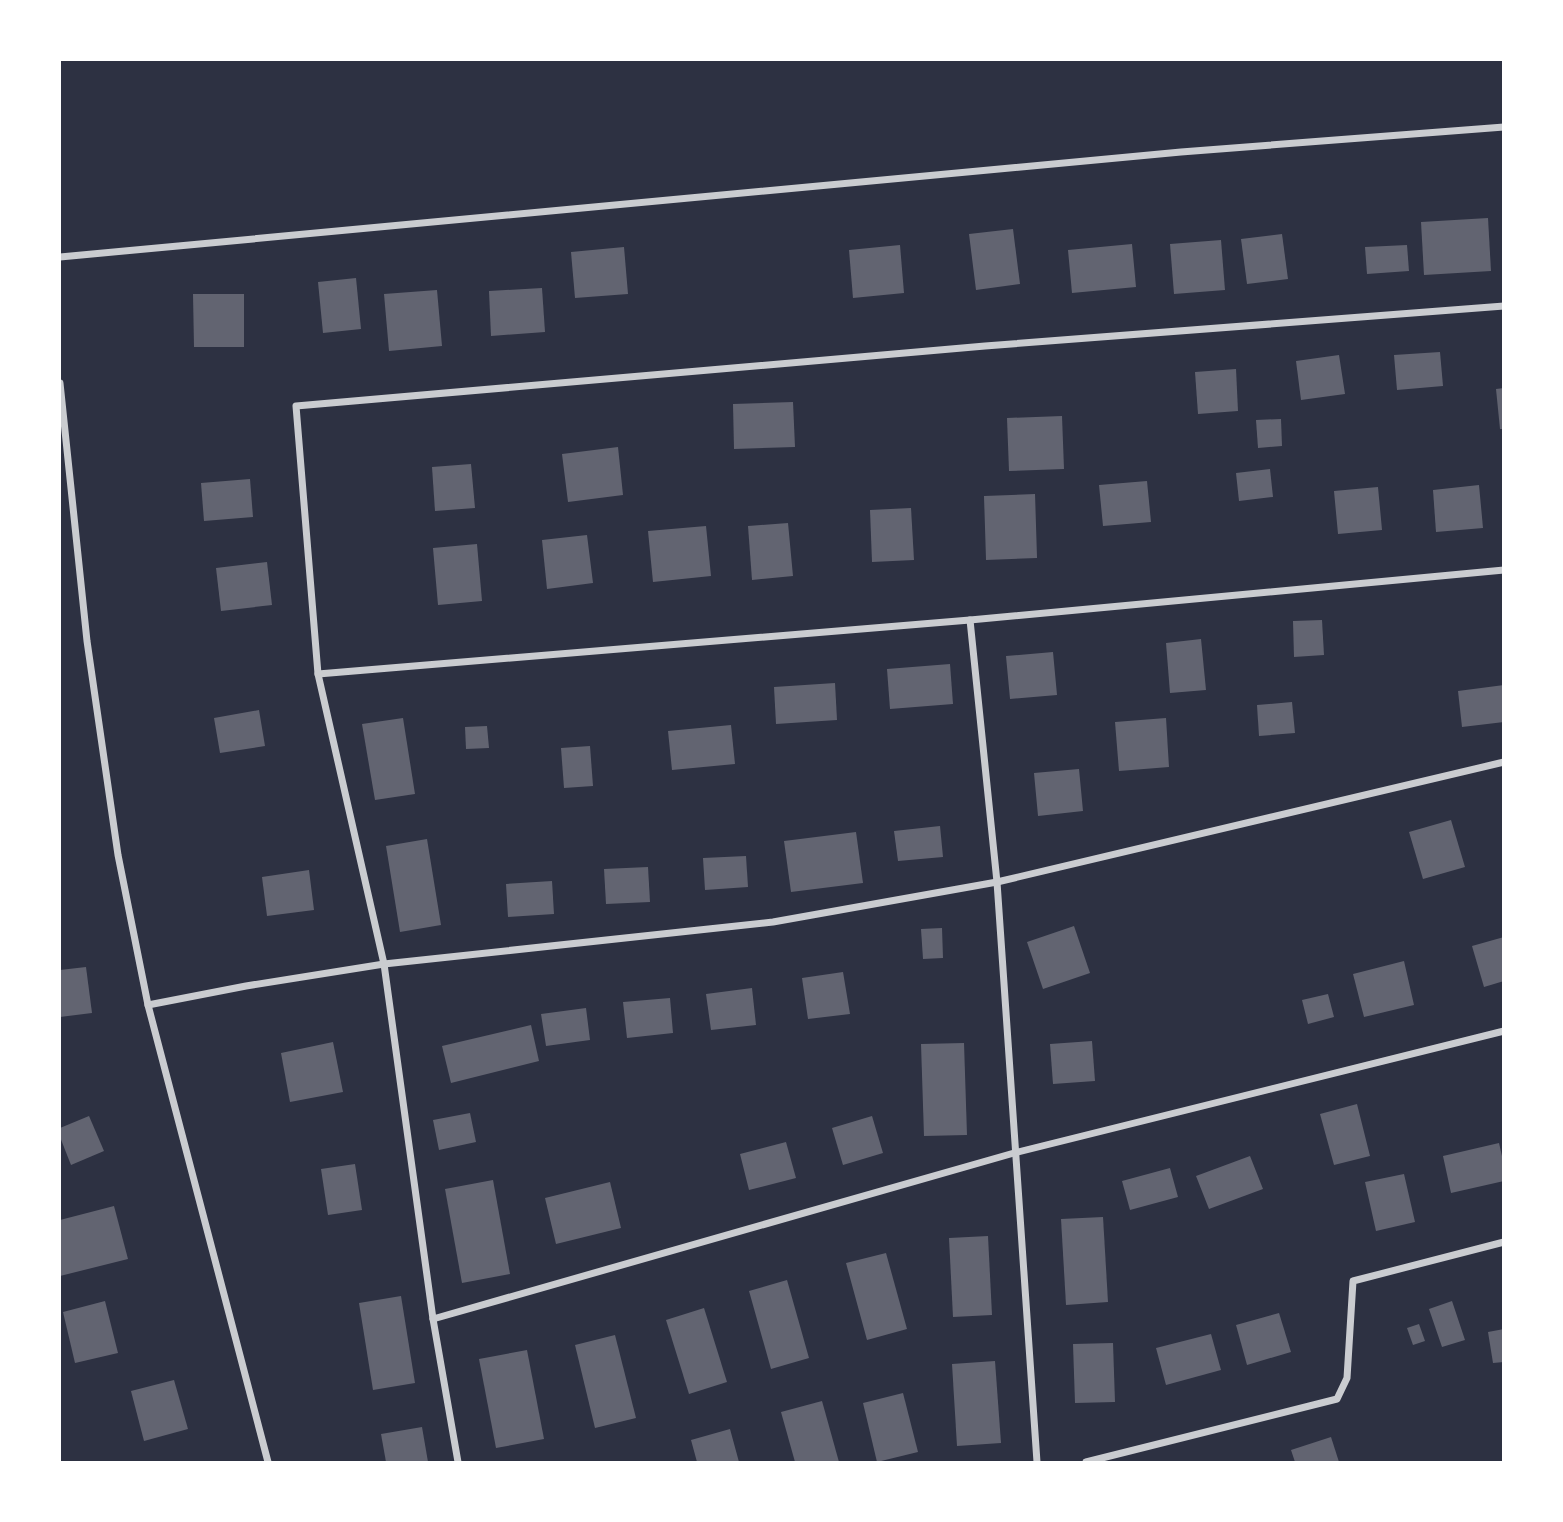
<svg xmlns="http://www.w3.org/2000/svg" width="1563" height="1522" font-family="'DM Sans',sans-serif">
  <rect width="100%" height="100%" fill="#2d3142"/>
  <g fill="#626471">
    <polygon points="1488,218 1491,271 1424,275 1421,222"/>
    <polygon points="1013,229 1020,284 976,290 969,234"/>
    <polygon points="1282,234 1288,279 1247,284 1241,239"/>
    <polygon points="1221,240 1225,290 1174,294 1170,244"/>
    <polygon points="1132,244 1136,287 1072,293 1068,250"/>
    <polygon points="900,245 904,293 853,298 849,250"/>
    <polygon points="1407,245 1409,271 1367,274 1365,247"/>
    <polygon points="624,247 628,294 575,298 571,252"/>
    <polygon points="356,278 361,329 323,333 318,282"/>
    <polygon points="542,288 545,332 491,336 489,291"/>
    <polygon points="437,290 442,346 389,351 384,294"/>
    <polygon points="193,294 244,294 244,347 194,347"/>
    <polygon points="1440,352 1443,386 1397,390 1394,355"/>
    <polygon points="1339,355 1345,394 1301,400 1296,361"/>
    <polygon points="1236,369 1238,411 1198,414 1195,372"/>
    <polygon points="1504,388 1504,429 1500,429 1496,389"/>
    <polygon points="793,402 795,447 734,449 733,404"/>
    <polygon points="1062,416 1064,469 1009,471 1007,418"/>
    <polygon points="1281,419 1282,446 1258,448 1256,420"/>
    <polygon points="618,447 623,495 568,502 562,454"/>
    <polygon points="471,464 475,508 435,511 432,467"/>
    <polygon points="1270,469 1273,497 1239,501 1236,473"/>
    <polygon points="250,479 253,517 204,521 201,483"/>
    <polygon points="1147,481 1151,522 1103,526 1099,485"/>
    <polygon points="1479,485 1483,528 1436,532 1433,490"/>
    <polygon points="1378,487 1382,530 1338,534 1334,491"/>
    <polygon points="1035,494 1037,558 986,560 984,496"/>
    <polygon points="911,508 914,560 872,562 870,510"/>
    <polygon points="788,523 793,576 752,580 748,526"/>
    <polygon points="706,526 711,576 653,582 648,531"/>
    <polygon points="587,535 593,583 547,589 542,540"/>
    <polygon points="477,544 482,601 438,605 433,548"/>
    <polygon points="267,562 272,605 221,611 216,568"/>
    <polygon points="1322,620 1324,655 1294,657 1293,621"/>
    <polygon points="1201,639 1206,690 1170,693 1166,643"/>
    <polygon points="1053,652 1057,695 1010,699 1006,656"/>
    <polygon points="950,664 953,704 890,709 887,669"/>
    <polygon points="835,683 837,720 776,724 774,687"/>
    <polygon points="1504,685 1504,722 1462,727 1458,691"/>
    <polygon points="1292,702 1295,733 1259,736 1257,705"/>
    <polygon points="259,710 265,746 220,753 214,718"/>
    <polygon points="403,718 415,794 375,800 362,724"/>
    <polygon points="1166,718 1169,767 1119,771 1115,722"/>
    <polygon points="731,725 735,764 672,770 668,731"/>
    <polygon points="487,726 489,748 466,749 465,727"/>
    <polygon points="590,746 593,786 564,788 561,748"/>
    <polygon points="1079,769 1083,811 1038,816 1034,773"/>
    <polygon points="1451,820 1465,867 1423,879 1409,832"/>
    <polygon points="940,826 943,857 898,861 894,831"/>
    <polygon points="856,832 863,883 791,892 784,841"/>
    <polygon points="427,839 441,925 400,932 386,846"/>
    <polygon points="746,856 748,887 705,890 703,858"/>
    <polygon points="648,867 650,902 606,904 604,869"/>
    <polygon points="309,870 314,910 267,916 262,877"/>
    <polygon points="552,881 554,914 508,917 506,884"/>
    <polygon points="1074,926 1090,973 1043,989 1027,942"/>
    <polygon points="942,928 943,958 923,959 921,929"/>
    <polygon points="1504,937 1504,981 1484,987 1472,946"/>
    <polygon points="1404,961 1414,1005 1364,1017 1353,974"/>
    <polygon points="86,967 92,1013 60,1017 60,970"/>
    <polygon points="843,972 850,1014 808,1019 802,978"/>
    <polygon points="752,988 756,1025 711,1030 706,994"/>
    <polygon points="1328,994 1334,1017 1308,1024 1302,1000"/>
    <polygon points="670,998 673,1033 627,1038 623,1002"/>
    <polygon points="586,1008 590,1040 546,1046 541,1014"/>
    <polygon points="531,1025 539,1061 451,1083 442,1046"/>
    <polygon points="1092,1041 1095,1081 1053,1084 1050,1044"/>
    <polygon points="333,1042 343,1092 290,1102 281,1053"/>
    <polygon points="964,1043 967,1135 924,1136 921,1044"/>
    <polygon points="1357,1104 1370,1156 1334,1165 1320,1114"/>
    <polygon points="470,1113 476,1142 439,1150 433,1120"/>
    <polygon points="89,1116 104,1151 71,1165 60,1137 60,1128"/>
    <polygon points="872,1116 883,1153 843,1165 832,1128"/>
    <polygon points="786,1142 796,1178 749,1190 740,1154"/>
    <polygon points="1499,1143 1504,1165 1504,1181 1451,1193 1443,1156"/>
    <polygon points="1250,1156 1263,1189 1209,1209 1196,1176"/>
    <polygon points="355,1164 362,1210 328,1215 321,1169"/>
    <polygon points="1170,1168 1178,1197 1130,1210 1122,1181"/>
    <polygon points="1404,1174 1415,1222 1376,1231 1365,1182"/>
    <polygon points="493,1180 510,1274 462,1283 445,1189"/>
    <polygon points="610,1182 621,1228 556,1244 545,1198"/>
    <polygon points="114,1206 128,1259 60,1276 60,1220"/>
    <polygon points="1103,1217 1108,1302 1066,1305 1061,1219"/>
    <polygon points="988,1236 992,1315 953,1317 949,1238"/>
    <polygon points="886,1253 907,1329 867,1340 846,1263"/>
    <polygon points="787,1280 809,1358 771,1369 749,1291"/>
    <polygon points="401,1296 415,1383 373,1390 359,1303"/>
    <polygon points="105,1301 118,1353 75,1363 63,1312"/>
    <polygon points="1452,1301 1465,1340 1442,1347 1429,1309"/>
    <polygon points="704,1308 727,1382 689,1394 666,1320"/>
    <polygon points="1279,1313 1291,1352 1247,1365 1236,1325"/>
    <polygon points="1419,1324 1425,1341 1413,1345 1407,1328"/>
    <polygon points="1504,1329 1504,1362 1493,1363 1488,1332"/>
    <polygon points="1211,1334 1221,1370 1166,1385 1156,1348"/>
    <polygon points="615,1335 636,1418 595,1428 575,1345"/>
    <polygon points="1113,1343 1115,1402 1075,1403 1073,1344"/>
    <polygon points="527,1350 544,1439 496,1448 479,1359"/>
    <polygon points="995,1361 1001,1443 957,1446 952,1364"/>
    <polygon points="174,1380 188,1429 144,1441 131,1391"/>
    <polygon points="903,1393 918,1452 877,1462 863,1403"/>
    <polygon points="822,1401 839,1462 795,1462 781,1412"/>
    <polygon points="422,1427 428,1462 386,1462 381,1434"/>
    <polygon points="730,1429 739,1462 697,1462 691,1440"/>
    <polygon points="1331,1437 1339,1462 1295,1462 1291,1450"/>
  </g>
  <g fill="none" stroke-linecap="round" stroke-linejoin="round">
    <g stroke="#caccd0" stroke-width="7">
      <polyline points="60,257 1181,152 1504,127"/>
      <polyline points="60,383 87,641 118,855 148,1005 268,1462"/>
      <polyline points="970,620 997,882 1037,1462"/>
      <polyline points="318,674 970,620 1504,570"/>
      <polyline points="148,1005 246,986 384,964 773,922 997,882 1504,762"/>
      <polyline points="433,1319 1014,1153 1504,1031"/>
      <polyline points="458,1462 433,1319 384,964 318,674 296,406 985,346 1504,306"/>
      <polyline points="1086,1462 1337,1399 1347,1378 1353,1281 1504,1242"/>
    </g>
  </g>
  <rect width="1563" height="1522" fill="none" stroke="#ffffff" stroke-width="122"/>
</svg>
